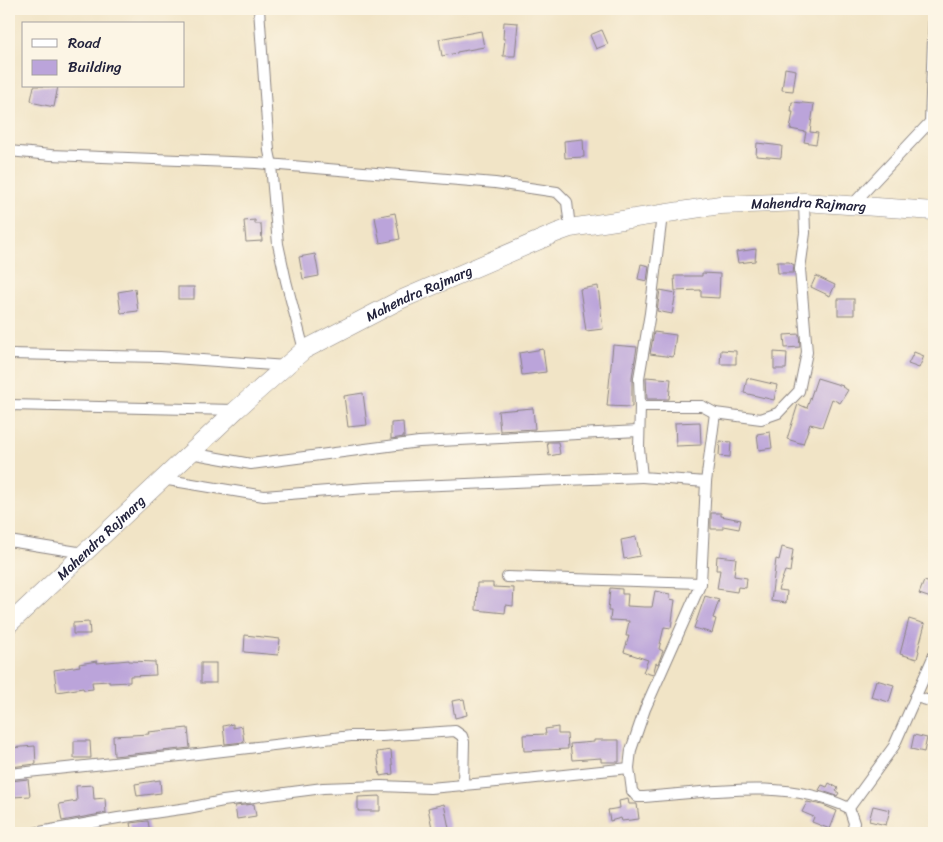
<svg xmlns="http://www.w3.org/2000/svg" width="943" height="842" font-family="Sriracha,sans-serif">
  <rect width="100%" height="100%" fill="#fcf5e5"/>
  <filter id="ink" filterUnits="userSpaceOnUse"><feTurbulence type="fractalNoise" baseFrequency=".02" numOctaves="2"/><feDisplacementMap in="SourceGraphic" scale="10" xChannelSelector="R" yChannelSelector="G"/><feConvolveMatrix kernelMatrix="1 2 1 2 8 2 1 2 1" color-interpolation-filters="sRGB"/></filter>
  <filter id="wash" filterUnits="userSpaceOnUse"><feTurbulence type="fractalNoise" baseFrequency=".0096" numOctaves="4" result="noise"/><feDisplacementMap in="SourceGraphic" scale="20" xChannelSelector="R" yChannelSelector="G"/><feGaussianBlur stdDeviation="1.12" result="paint"/><feColorMatrix in="noise" values="0 0 0 0 0 0 0 0 0 0 0 0 0 0 0 0 0 1.4 0 .05"/><feComposite in="paint" operator="in"/></filter>
  <g filter="url(#wash)">
    <rect width="100%" height="100%" fill="#f1e4c6"/>
    <g id="blocks">
      <g fill="#bba4da">
        <polygon points="504,22 518,23 515,56 503,56 505,39 503,39"/>
        <polygon points="602,30 608,44 596,49 590,35"/>
        <polygon points="481,31 484,47 457,52 457,53 442,56 439,39"/>
        <polygon points="785,68 796,70 793,91 782,90"/>
        <polygon points="34,86 58,86 54,107 35,103 31,100"/>
        <polygon points="792,102 814,104 810,132 818,133 816,144 804,142 806,132 790,129 793,112 791,112"/>
        <polygon points="583,139 584,157 565,158 564,141"/>
        <polygon points="757,143 782,146 781,158 756,156"/>
        <polygon points="395,213 400,239 380,243 375,217"/>
        <polygon points="255,220 255,224 261,224 262,241 246,242 244,221"/>
        <polygon points="756,249 755,261 738,263 736,252"/>
        <polygon points="315,254 319,276 303,279 299,257"/>
        <polygon points="777,262 789,262 794,265 793,273 778,273"/>
        <polygon points="641,264 649,266 647,281 638,279"/>
        <polygon points="702,273 720,274 719,298 701,297 701,290 675,291 674,276 702,276"/>
        <polygon points="816,276 835,285 830,296 811,287"/>
        <polygon points="598,286 603,329 586,331 580,289"/>
        <rect x="178" y="287" width="16" height="12"/>
        <polygon points="135,289 138,311 121,313 118,292"/>
        <polygon points="660,290 676,293 672,314 657,311"/>
        <rect x="838" y="299" width="16" height="16"/>
        <polygon points="654,332 676,335 673,357 650,354"/>
        <polygon points="799,334 800,347 785,348 784,335"/>
        <polygon points="613,345 637,347 632,377 632,407 607,406"/>
        <polygon points="543,349 546,372 522,375 519,353"/>
        <polygon points="721,350 736,351 736,364 720,364"/>
        <polygon points="774,352 787,353 786,369 774,369"/>
        <polygon points="914,352 924,356 919,368 908,364"/>
        <polygon points="646,377 671,379 669,399 647,399"/>
        <polygon points="747,378 777,385 774,400 744,393"/>
        <polygon points="817,378 843,386 842,387 848,390 840,403 832,399 822,427 810,424 803,444 787,439 798,404 807,408"/>
        <polygon points="363,393 367,425 348,427 344,396"/>
        <polygon points="533,408 535,429 500,431 498,411"/>
        <polygon points="403,422 404,437 391,439 391,423"/>
        <polygon points="700,422 701,445 676,446 675,423"/>
        <polygon points="770,432 772,448 759,450 757,434"/>
        <polygon points="720,441 731,442 730,457 719,456"/>
        <polygon points="547,442 558,442 560,454 549,456"/>
        <polygon points="711,513 721,513 721,516 741,520 739,529 723,526 723,529 711,529"/>
        <polygon points="636,537 640,556 624,559 621,540"/>
        <polygon points="782,547 793,550 790,572 785,571 778,590 787,591 786,603 771,601 776,559 779,560"/>
        <polygon points="717,556 736,558 734,576 747,578 746,588 738,587 737,592 717,589 720,570 716,570"/>
        <polygon points="924,581 934,584 934,599 919,594"/>
        <polygon points="477,583 493,583 493,587 514,588 513,606 506,605 505,613 476,610"/>
        <polygon points="610,588 622,589 622,594 628,594 627,606 644,607 652,607 655,591 670,594 670,599 675,600 671,628 664,627 659,649 663,651 658,664 656,663 653,675 643,672 648,660 624,652 629,636 626,636 629,621 610,620 611,611 608,611"/>
        <polygon points="705,596 719,600 713,618 716,619 712,633 694,628"/>
        <polygon points="909,619 925,624 918,650 919,651 917,659 900,654"/>
        <polygon points="89,622 90,634 73,634 73,623"/>
        <polygon points="245,635 280,639 278,655 244,652"/>
        <polygon points="129,660 129,661 155,662 156,675 130,676 130,682 109,683 109,681 92,682 93,689 84,690 83,688 57,692 54,670 80,666 79,664 97,661 97,663"/>
        <rect x="201" y="663" width="15" height="20"/>
        <polygon points="876,680 894,685 889,702 871,697"/>
        <polygon points="464,699 467,715 455,718 452,701"/>
        <polygon points="233,724 233,728 242,726 244,742 225,744 223,726"/>
        <polygon points="558,727 558,734 567,734 568,749 524,751 523,735 546,734 545,729"/>
        <polygon points="188,728 190,748 114,756 113,736 149,734 148,732"/>
        <polygon points="914,735 927,738 924,752 911,749"/>
        <polygon points="594,740 619,740 619,762 601,762 601,758 572,760 570,744 594,742"/>
        <polygon points="74,741 90,741 91,758 74,758"/>
        <polygon points="35,746 36,764 10,767 9,766 9,748"/>
        <polygon points="391,750 393,774 380,776 377,752"/>
        <polygon points="28,779 30,796 13,797 11,781"/>
        <polygon points="160,780 161,793 137,796 135,784"/>
        <polygon points="829,783 838,788 836,791 839,793 837,796 819,790 822,785 827,787"/>
        <polygon points="93,785 94,799 105,798 106,813 62,821 59,804 77,801 76,786"/>
        <polygon points="380,796 380,811 358,811 358,797"/>
        <polygon points="628,799 629,804 637,804 639,819 622,821 621,818 610,821 608,810 620,808 619,801"/>
        <polygon points="807,802 823,805 837,811 830,829 812,822 814,817 802,812"/>
        <polygon points="254,804 256,816 237,819 235,806"/>
        <polygon points="444,804 450,833 433,833 428,808"/>
        <polygon points="873,806 890,810 886,825 869,821"/>
        <polygon points="148,821 150,833 132,833 130,823"/>
      </g>
    </g>
  </g>
  <g filter="url(#ink)">
    <use href="#blocks" fill-opacity="0" stroke="#8a8380" stroke-width="1"/>
    <g fill="none" stroke-linecap="round" stroke-linejoin="round">
      <defs>
        <g id="minor">
          <polyline points="259,9 269,151 272,165"/>
          <polyline points="9,151 51,155 256,163 495,183 557,192 567,202 570,228"/>
          <polyline points="271,165 278,244 286,281 304,350"/>
          <polyline points="852,205 930,122 934,12"/>
          <polyline points="662,215 650,313 639,378 640,406 702,406 715,413 761,419 778,413 799,391 807,352 800,269 805,233 804,202"/>
          <polyline points="9,354 160,357 286,366"/>
          <polyline points="9,405 235,410"/>
          <polyline points="640,406 639,448 642,477 706,482"/>
          <path d="M715,413L706,482L701,583L645,709L631,750L629,768L632,791L637,797H644C712,792 785,778 849,808"/>
          <polyline points="190,453 251,464 419,442 639,431"/>
          <polyline points="162,479 264,496 366,488 642,477"/>
          <polyline points="9,541 84,553"/>
          <polyline points="507,577 701,583"/>
          <polyline points="915,697 934,702"/>
          <polyline points="9,774 180,756 351,736 382,736 455,731 462,736 464,742 463,786"/>
          <polyline points="34,833 118,818 188,808 223,801 323,788 381,786 430,788 508,781 629,768"/>
          <polyline points="852,833 854,823 849,808 894,746 934,655"/>
        </g>
        <g id="trunk">
          <path id="s1" d="M9,624L236,410L304,350L400,300L556,233L570,228L720,205L804,202L934,211"/>
        </g>
      </defs>
      <use href="#minor" stroke="#8a8380" stroke-width="12"/>
      <use href="#trunk" stroke="#8a8380" stroke-width="19"/>
      <use href="#minor" stroke="#fff" stroke-width="10"/>
      <use href="#trunk" stroke="#fff" stroke-width="18"/>
    </g>
  </g>
  <g text-anchor="middle" stroke-width="4.5" stroke-linejoin="round" paint-order="stroke">
    <g font-size="14" fill="#22223b" stroke="#fcf5e5">
      <text dy="5" stroke="none"><textPath href="#s1" startOffset="936">Mahendra Rajmarg</textPath></text>
      <text dy="5" stroke="none"><textPath href="#s1" startOffset="531">Mahendra Rajmarg</textPath></text>
      <text dy="5" stroke="none"><textPath href="#s1" startOffset="126">Mahendra Rajmarg</textPath></text>
    </g>
  </g>
  <rect width="943" height="842" fill="none" stroke="#fcf5e5" stroke-width="30"/>
  <rect x="22" y="22" width="162" height="65" fill="#fcf5e5" stroke="#a5a1a1"/>
  <rect x="32" y="39" width="25" height="8" fill="#ffffff" stroke="#a5a1a1"/>
  <text x="68" y="48" font-size="15" fill="#22223b">Road</text>
  <rect x="32" y="60" width="25" height="15" fill="#bba4da" stroke="#a5a1a1"/>
  <text x="68" y="72" font-size="15" fill="#22223b">Building</text>
</svg>
